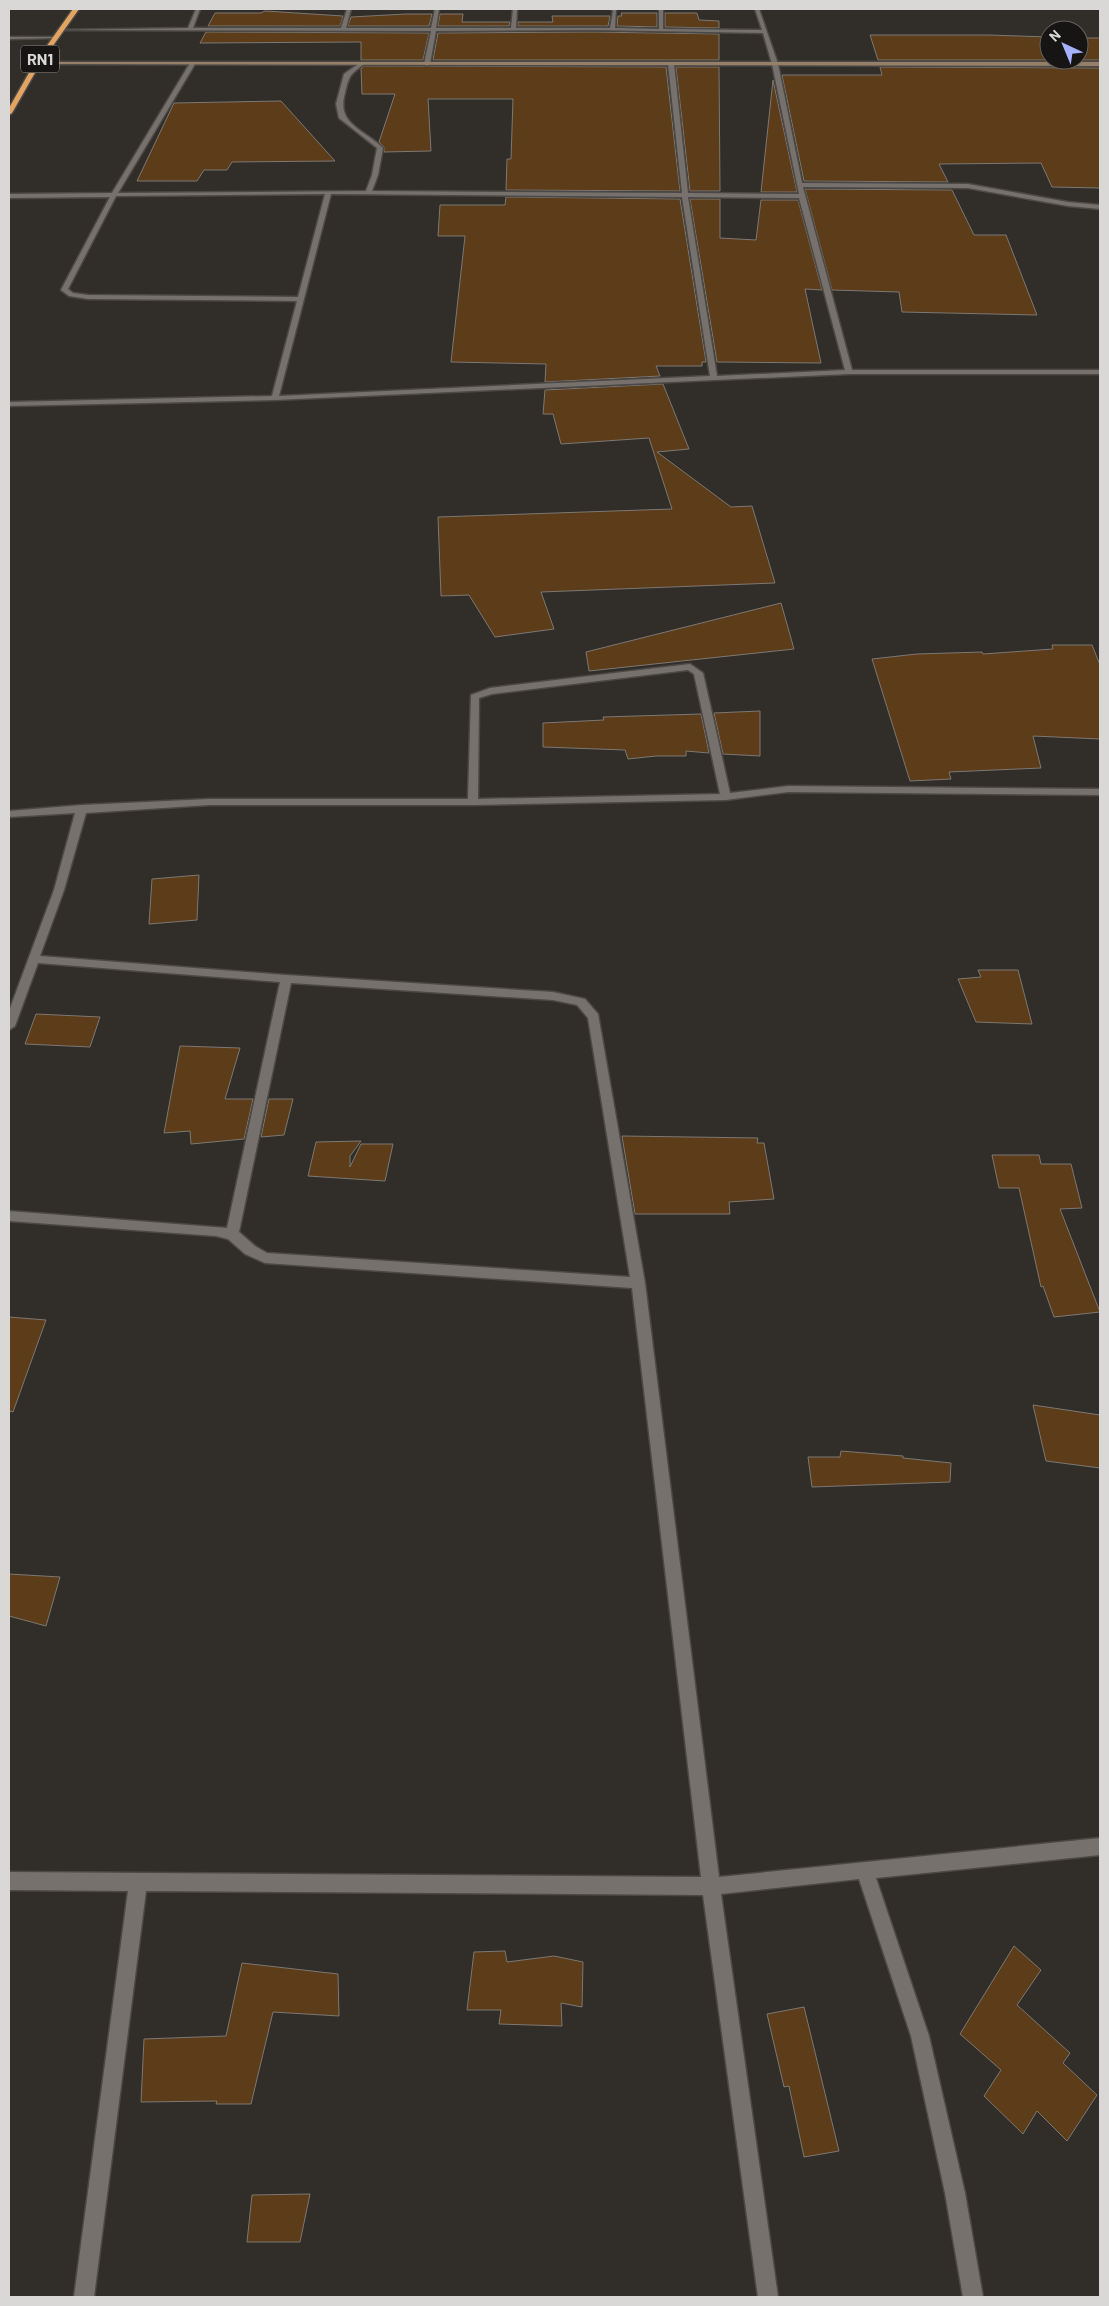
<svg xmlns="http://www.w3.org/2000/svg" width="1109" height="2306" font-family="Barlow,sans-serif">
  <rect width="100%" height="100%" fill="#312d29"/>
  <g fill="#5c3c19" stroke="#7c7873">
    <polygon points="265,11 343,16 340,26 208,26 215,13 261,13"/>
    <polygon points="621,13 657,13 657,27 617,26 618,16 622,16"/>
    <polygon points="665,13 697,13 699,20 719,21 719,28 665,27"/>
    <polygon points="406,14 432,14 429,26 348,26 351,17"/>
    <polygon points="440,14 463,14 462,22 510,22 509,26 438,26"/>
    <polygon points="552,16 610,16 608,26 518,26 518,22 553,22"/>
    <polygon points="206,32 429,33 423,60 361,60 361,42 200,43"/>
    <polygon points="593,32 719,34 719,60 433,60 438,33"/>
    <polygon points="870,35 989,35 1049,37 1049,60 1079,60 1079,38 1100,38 1100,60 878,60"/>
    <polygon points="364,66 666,67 680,191 506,190 507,159 511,159 513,99 428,99 431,151 384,152 384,147 379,142 395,94 362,94 361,69"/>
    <polygon points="676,67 719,67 720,191 690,191"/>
    <polygon points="880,67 1100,68 1100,188 1052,187 1041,163 939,164 948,182 804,181 782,75 882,75"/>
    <polygon points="773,80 797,192 761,192"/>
    <polygon points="281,101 335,161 232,162 227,170 204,170 197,181 137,181 174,103"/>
    <polygon points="805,189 952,190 974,235 1006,235 1037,315 902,312 899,292 832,290"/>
    <polygon points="506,197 680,199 706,362 702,362 702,366 656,366 660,376 545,382 546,364 451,362 465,236 438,236 440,205 505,205"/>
    <polygon points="690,199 720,199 720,238 756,240 761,200 798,200 822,290 805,289 821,363 717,362"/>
    <polygon points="663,384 689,449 657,452 731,507 752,506 775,583 541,592 554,629 495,637 469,595 441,596 438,517 672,509 649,438 561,444 553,414 543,414 545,390"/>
    <polygon points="781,603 794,649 589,671 586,652"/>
    <polygon points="1052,645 1092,645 1100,665 1100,739 1033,736 1041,768 949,772 951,779 910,781 872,659 917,654 982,652 983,654 1053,649"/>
    <polygon points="760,711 760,756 723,754 714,713"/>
    <polygon points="701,714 709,753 686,751 686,756 656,756 628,759 625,750 543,747 543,723 604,720 603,717"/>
    <polygon points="199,875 197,920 149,924 152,879"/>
    <polygon points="978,970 1018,970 1032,1024 976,1022 958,979 981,977"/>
    <polygon points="36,1014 100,1017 90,1047 25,1044"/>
    <polygon points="180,1046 240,1048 225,1099 253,1099 244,1139 191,1144 190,1131 164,1133"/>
    <polygon points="269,1099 293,1099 284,1135 261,1137"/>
    <polygon points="622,1136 758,1138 757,1143 764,1143 774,1199 729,1202 730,1214 635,1214"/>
    <polygon points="361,1141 350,1156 350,1167 361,1144 393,1144 385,1181 308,1176 316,1142"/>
    <polygon points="992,1155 1039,1155 1041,1164 1071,1164 1082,1208 1060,1209 1100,1312 1054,1317 1043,1286 1041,1287 1019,1188 999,1188"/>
    <polygon points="9,1317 46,1320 13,1412 9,1411"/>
    <polygon points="1033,1405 1100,1415 1100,1468 1046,1461"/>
    <polygon points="841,1451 903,1456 903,1458 951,1463 950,1482 812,1487 808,1457 840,1457"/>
    <polygon points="9,1574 60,1577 46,1626 9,1616"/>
    <polygon points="1014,1946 1041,1970 1017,2005 1070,2053 1063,2063 1097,2095 1067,2141 1037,2111 1023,2134 984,2096 1001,2070 960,2034"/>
    <polygon points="505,1951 507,1962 554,1956 583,1962 582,2007 561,2003 562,2026 499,2024 501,2010 467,2010 474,1952"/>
    <polygon points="242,1963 338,1974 339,2016 273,2012 251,2104 216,2104 217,2101 141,2102 144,2039 226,2036"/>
    <polygon points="804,2007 839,2151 804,2157 789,2086 784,2087 767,2014"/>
    <polygon points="310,2194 300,2242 247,2242 252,2195"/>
  </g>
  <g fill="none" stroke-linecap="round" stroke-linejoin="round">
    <defs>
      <g id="street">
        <path d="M196,9H200L193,28H341L347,9H351L346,28H431L435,9H439L436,28H511L513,9H517L516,28H610L613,11L611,9H616L615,28L659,29V9H663V29L762,30L755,9H759L778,64L802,183L968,184L1068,202L1100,205V209L1068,206L968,188L803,187L852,370H1100V374H849L275,400L9,406V402L272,396L297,301L88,299L69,296L61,290L110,197L9,198V194L112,193L190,63L195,64L118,193L366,191L372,175L377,148L339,118L336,104L344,74L361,62L363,65C349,75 349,77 345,93C336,125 364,129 383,148L378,175L372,191L682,193L668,64L671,62L674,64L688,193L799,194L772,64L763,33L593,30L436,31L430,64L427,66L424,64L431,31L58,30L188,28ZM325,194L298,297L88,295L73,293L68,289L116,196ZM331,194L682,197L710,376L279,396ZM688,197L799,198L845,370L717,376Z"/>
        <polygon points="9,37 54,37 56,38 9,39"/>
        <path d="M690,664L703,673L730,793L788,786L1100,789V795L788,792L726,800L473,805H209L86,813L64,890L40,956L286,975L553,992L585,999L598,1014L645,1283L719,1877L1100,1838V1855L876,1878L929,2036L965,2193L983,2297H963L945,2193L911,2036L859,1879L721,1894L778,2297H758L703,1895L146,1891L94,2297H74L128,1891L9,1890V1872L701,1877L632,1288L265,1263L245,1254L228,1239L216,1236L9,1221V1211L227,1228L280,982L38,963L15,1026L9,1030V1011L54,890L75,813L9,817V811L82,805L209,799H468L471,695L490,688ZM688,670L694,674L720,794L478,799L479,698L492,694ZM291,983L553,1000L577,1005L588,1018L630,1277L267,1253L255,1246L239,1232Z"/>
      </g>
      <polygon id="secondary" points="1100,62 1100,66 34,64 37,62"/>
      <polygon id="highway" points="73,9 79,9 40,64 12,113 9,115 9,108 34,64"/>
    </defs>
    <use href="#street" stroke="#4b4845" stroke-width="3"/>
    <use href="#secondary" stroke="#4b4845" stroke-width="3"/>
    <use href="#highway" stroke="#4b4845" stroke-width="3"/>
    <use href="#street" fill="#76716d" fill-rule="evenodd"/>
    <use href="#secondary" fill="#968069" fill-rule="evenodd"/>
    <use href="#highway" fill="#e2a461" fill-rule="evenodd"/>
  </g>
  <g text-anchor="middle" stroke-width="4.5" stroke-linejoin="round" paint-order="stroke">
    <rect fill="#171514" stroke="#a09e9c" stroke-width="1" x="21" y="45.5" width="38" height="27" rx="4"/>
    <g font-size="16" font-weight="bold" fill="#dad8d6">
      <text x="40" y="65">RN1</text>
    </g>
  </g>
  <rect width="1109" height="2306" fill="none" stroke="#dad8d6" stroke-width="20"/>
  <g transform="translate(1064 45) rotate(316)"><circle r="24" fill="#171514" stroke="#656362"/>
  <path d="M0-4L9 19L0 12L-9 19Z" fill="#a5b1fc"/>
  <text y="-8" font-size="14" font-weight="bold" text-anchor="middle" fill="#dad8d6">N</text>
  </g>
</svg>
